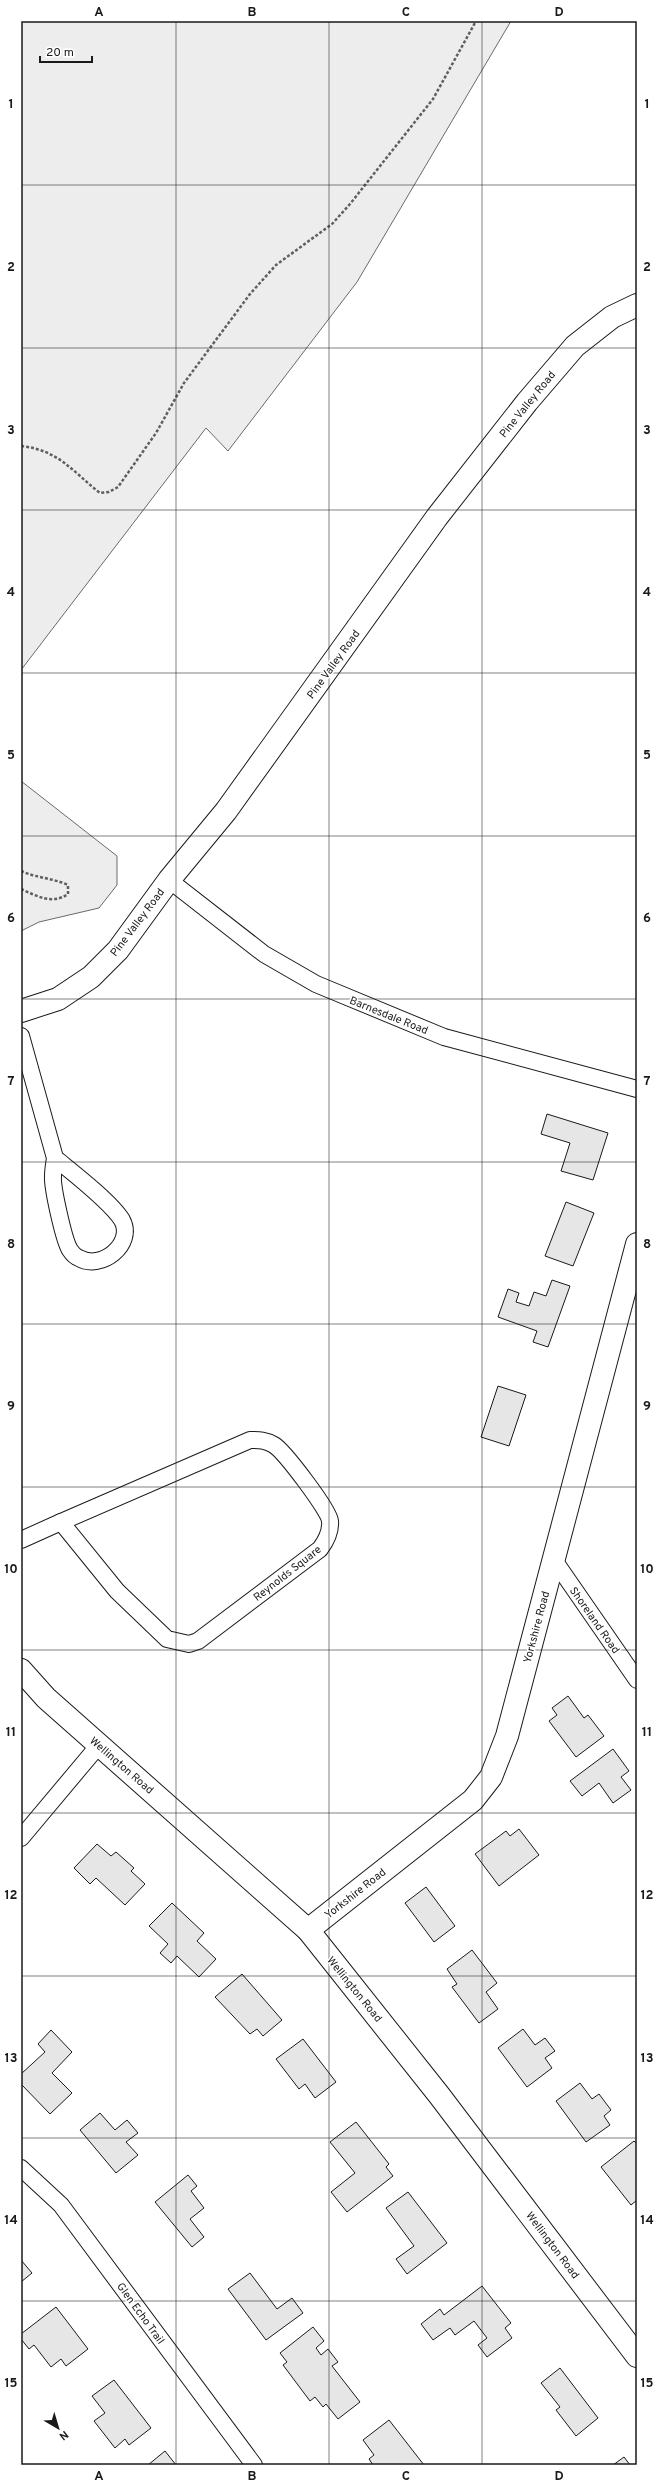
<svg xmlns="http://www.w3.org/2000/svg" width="658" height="2486" font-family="Overpass,sans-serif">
  <rect width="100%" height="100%" fill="#fff"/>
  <g fill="#ededed" stroke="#6a6a6a">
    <polygon points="21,21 511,21 357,282 228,451 206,428 21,670"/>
    <polygon points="21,781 117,856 117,885 99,908 39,922 21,931"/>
  </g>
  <g fill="#e6e6e6" stroke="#1a1a1a">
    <polygon points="547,1114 608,1133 593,1180 561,1171 570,1143 541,1134"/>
    <polygon points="566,1202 594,1213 573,1266 545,1256"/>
    <polygon points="552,1280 570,1286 548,1347 533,1342 537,1331 498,1317 508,1289 519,1293 516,1302 529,1306 534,1292 546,1296"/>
    <polygon points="498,1386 526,1395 509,1446 481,1437"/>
    <polygon points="568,1696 584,1718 588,1715 604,1736 576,1757 549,1721 557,1715 552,1708"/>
    <polygon points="613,1749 629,1771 621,1777 631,1790 613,1803 599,1783 582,1796 570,1781"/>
    <polygon points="519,1829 539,1855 499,1886 475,1854 506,1831 510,1836"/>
    <polygon points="97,1844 111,1856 116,1852 134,1868 131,1871 145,1884 125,1905 96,1878 90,1884 74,1868"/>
    <polygon points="426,1887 455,1926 434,1942 405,1903"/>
    <polygon points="172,1903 204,1933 197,1941 216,1959 199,1977 177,1956 171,1963 160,1953 168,1944 149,1926"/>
    <polygon points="472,1950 497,1983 486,1992 498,2009 479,2023 452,1987 457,1984 447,1969"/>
    <polygon points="242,1974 282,2020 263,2036 257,2029 250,2034 215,1997"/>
    <polygon points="523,2029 535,2045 545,2038 555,2051 545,2058 552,2068 527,2087 498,2048"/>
    <polygon points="51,2030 72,2052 52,2073 72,2093 50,2114 21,2084 21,2074 45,2052 38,2044"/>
    <polygon points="303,2039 336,2082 315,2098 305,2084 299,2089 276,2059"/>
    <polygon points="580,2083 592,2099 599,2094 611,2110 604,2116 610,2125 586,2142 556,2101"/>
    <polygon points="100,2113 115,2130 127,2120 138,2133 126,2142 138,2155 116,2173 80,2130"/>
    <polygon points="356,2122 389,2164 386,2167 393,2176 347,2212 331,2192 355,2173 330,2142"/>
    <polygon points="634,2141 637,2144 637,2200 631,2205 601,2167"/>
    <polygon points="188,2175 197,2186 191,2191 204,2208 190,2219 204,2237 192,2247 155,2202"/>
    <polygon points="408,2192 447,2243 407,2274 396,2259 414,2246 386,2208"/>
    <polygon points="21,2260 32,2273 21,2282"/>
    <polygon points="250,2273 277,2309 292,2298 303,2313 266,2340 228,2289"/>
    <polygon points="482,2286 511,2323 505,2328 512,2338 487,2357 478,2345 487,2338 474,2321 455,2335 450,2328 433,2340 421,2324 440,2309 444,2315"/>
    <polygon points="56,2307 88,2349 66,2366 61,2359 51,2367 34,2345 29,2349 21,2339 21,2334"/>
    <polygon points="313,2327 324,2341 316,2348 321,2355 328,2349 338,2362 332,2366 360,2402 338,2419 326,2404 323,2407 315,2397 310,2401 283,2365 287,2362 280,2353"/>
    <polygon points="560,2368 598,2418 576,2436 556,2410 560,2407 541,2383"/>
    <polygon points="114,2380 151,2428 129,2445 125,2439 115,2448 94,2421 105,2413 92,2396"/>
    <polygon points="389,2420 424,2465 373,2465 369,2459 374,2455 363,2440"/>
    <polygon points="165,2451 176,2465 148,2465"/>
    <polygon points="624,2457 630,2465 613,2465"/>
  </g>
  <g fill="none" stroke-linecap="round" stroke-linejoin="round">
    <defs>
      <g id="street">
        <polyline points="169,880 264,954 316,984 444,1037 637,1089"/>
        <path d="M21,1036L55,1158C54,1164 53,1170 53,1176C52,1187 64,1241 70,1250C72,1253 76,1257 79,1258C101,1271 135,1244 122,1220C111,1202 72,1172 55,1158"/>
        <path d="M250,1440C259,1440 266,1440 274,1445C284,1451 329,1510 330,1521C331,1532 326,1541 320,1549L198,1641L189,1644L167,1639L117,1591L61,1522Z"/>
        <polyline points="21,1540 61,1522"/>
        <polyline points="554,1560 637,1680"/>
        <polyline points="21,1838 99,1745"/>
        <polyline points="21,2168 61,2205 254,2465"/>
      </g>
      <g id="secondary">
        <polyline points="21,1011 58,999 91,977 118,950 169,880 226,811 437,517 527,402 575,346 612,317 637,305"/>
        <polyline points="21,1670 46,1698 308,1930 439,2095 637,2356"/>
        <polyline points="308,1930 473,1800 491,1777 507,1736 637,1244"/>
      </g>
    </defs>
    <use href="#street" stroke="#1a1a1a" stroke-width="18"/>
    <use href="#secondary" stroke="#1a1a1a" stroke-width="24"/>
    <g stroke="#5f5f5f" stroke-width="2.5" stroke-dasharray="3 2" stroke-linecap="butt">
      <path d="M21,446C59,450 73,472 100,493L109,492L118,487L156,433L184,383L250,294L276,265L332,224L350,204L433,99L476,21"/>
      <path d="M21,871C36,878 53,878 68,885V894C52,905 37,896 21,889"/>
    </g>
    <use href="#street" stroke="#fff" stroke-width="16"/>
    <use href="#secondary" stroke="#fff" stroke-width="22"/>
  </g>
  <path fill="none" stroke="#1a1a1a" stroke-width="1" stroke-opacity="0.55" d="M176,21V2465M329,21V2465M482,21V2465M21,185H637M21,348H637M21,510H637M21,673H637M21,836H637M21,999H637M21,1162H637M21,1324H637M21,1487H637M21,1650H637M21,1813H637M21,1976H637M21,2138H637M21,2301H637"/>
  <g text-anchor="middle" stroke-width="3" stroke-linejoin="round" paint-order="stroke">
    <g font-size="11" fill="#1a1a1a" stroke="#fff">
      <text transform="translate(527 404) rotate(-51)" y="4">Pine Valley Road</text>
      <text transform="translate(333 664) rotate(-54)" y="4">Pine Valley Road</text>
      <text transform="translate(137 922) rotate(-53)" y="4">Pine Valley Road</text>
      <text transform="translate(389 1015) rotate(22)" y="4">Barnesdale Road</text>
      <text transform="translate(287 1573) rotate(-38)" y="4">Reynolds Square</text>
      <text transform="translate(595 1620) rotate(55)" y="4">Shoreland Road</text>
      <text transform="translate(536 1627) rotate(-75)" y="4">Yorkshire Road</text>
      <text transform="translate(122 1765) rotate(41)" y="4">Wellington Road</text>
      <text transform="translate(355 1893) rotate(-38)" y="4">Yorkshire Road</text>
      <text transform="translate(355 1989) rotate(51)" y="4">Wellington Road</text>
      <text transform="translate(553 2245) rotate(53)" y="4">Wellington Road</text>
      <text transform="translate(141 2313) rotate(54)" y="4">Glen Echo Trail</text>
    </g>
  </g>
  <rect width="658" height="2486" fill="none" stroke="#ffffff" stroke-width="44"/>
  <g transform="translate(58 2428) rotate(142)" stroke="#ffffff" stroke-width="3" paint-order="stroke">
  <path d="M0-3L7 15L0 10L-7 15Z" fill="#1a1a1a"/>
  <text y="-6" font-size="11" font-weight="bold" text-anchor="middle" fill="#1a1a1a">N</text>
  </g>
  <path d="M40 56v6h52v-6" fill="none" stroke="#1a1a1a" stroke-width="2"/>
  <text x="46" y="56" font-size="12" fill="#1a1a1a" stroke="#ffffff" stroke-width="3" paint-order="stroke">20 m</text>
  <rect x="22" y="22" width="614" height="2442" fill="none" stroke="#1a1a1a" stroke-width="1.5"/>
  <g font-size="13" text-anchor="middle" font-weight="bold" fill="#1a1a1a">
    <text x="99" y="16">A</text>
    <text x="252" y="16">B</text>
    <text x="406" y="16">C</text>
    <text x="559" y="16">D</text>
    <text x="11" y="108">1</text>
    <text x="647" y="108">1</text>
    <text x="11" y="271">2</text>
    <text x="647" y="271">2</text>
    <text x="11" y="434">3</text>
    <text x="647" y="434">3</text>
    <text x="11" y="596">4</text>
    <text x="647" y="596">4</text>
    <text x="11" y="759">5</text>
    <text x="647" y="759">5</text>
    <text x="11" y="922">6</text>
    <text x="647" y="922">6</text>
    <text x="11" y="1085">7</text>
    <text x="647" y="1085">7</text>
    <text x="11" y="1248">8</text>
    <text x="647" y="1248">8</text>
    <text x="11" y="1410">9</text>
    <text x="647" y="1410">9</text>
    <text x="11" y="1573">10</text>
    <text x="647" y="1573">10</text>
    <text x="11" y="1736">11</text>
    <text x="647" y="1736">11</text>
    <text x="11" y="1899">12</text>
    <text x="647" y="1899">12</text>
    <text x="11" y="2062">13</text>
    <text x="647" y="2062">13</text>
    <text x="11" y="2224">14</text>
    <text x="647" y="2224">14</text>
    <text x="11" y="2387">15</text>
    <text x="647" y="2387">15</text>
    <text x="99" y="2480">A</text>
    <text x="252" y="2480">B</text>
    <text x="406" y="2480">C</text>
    <text x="559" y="2480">D</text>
  </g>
</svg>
